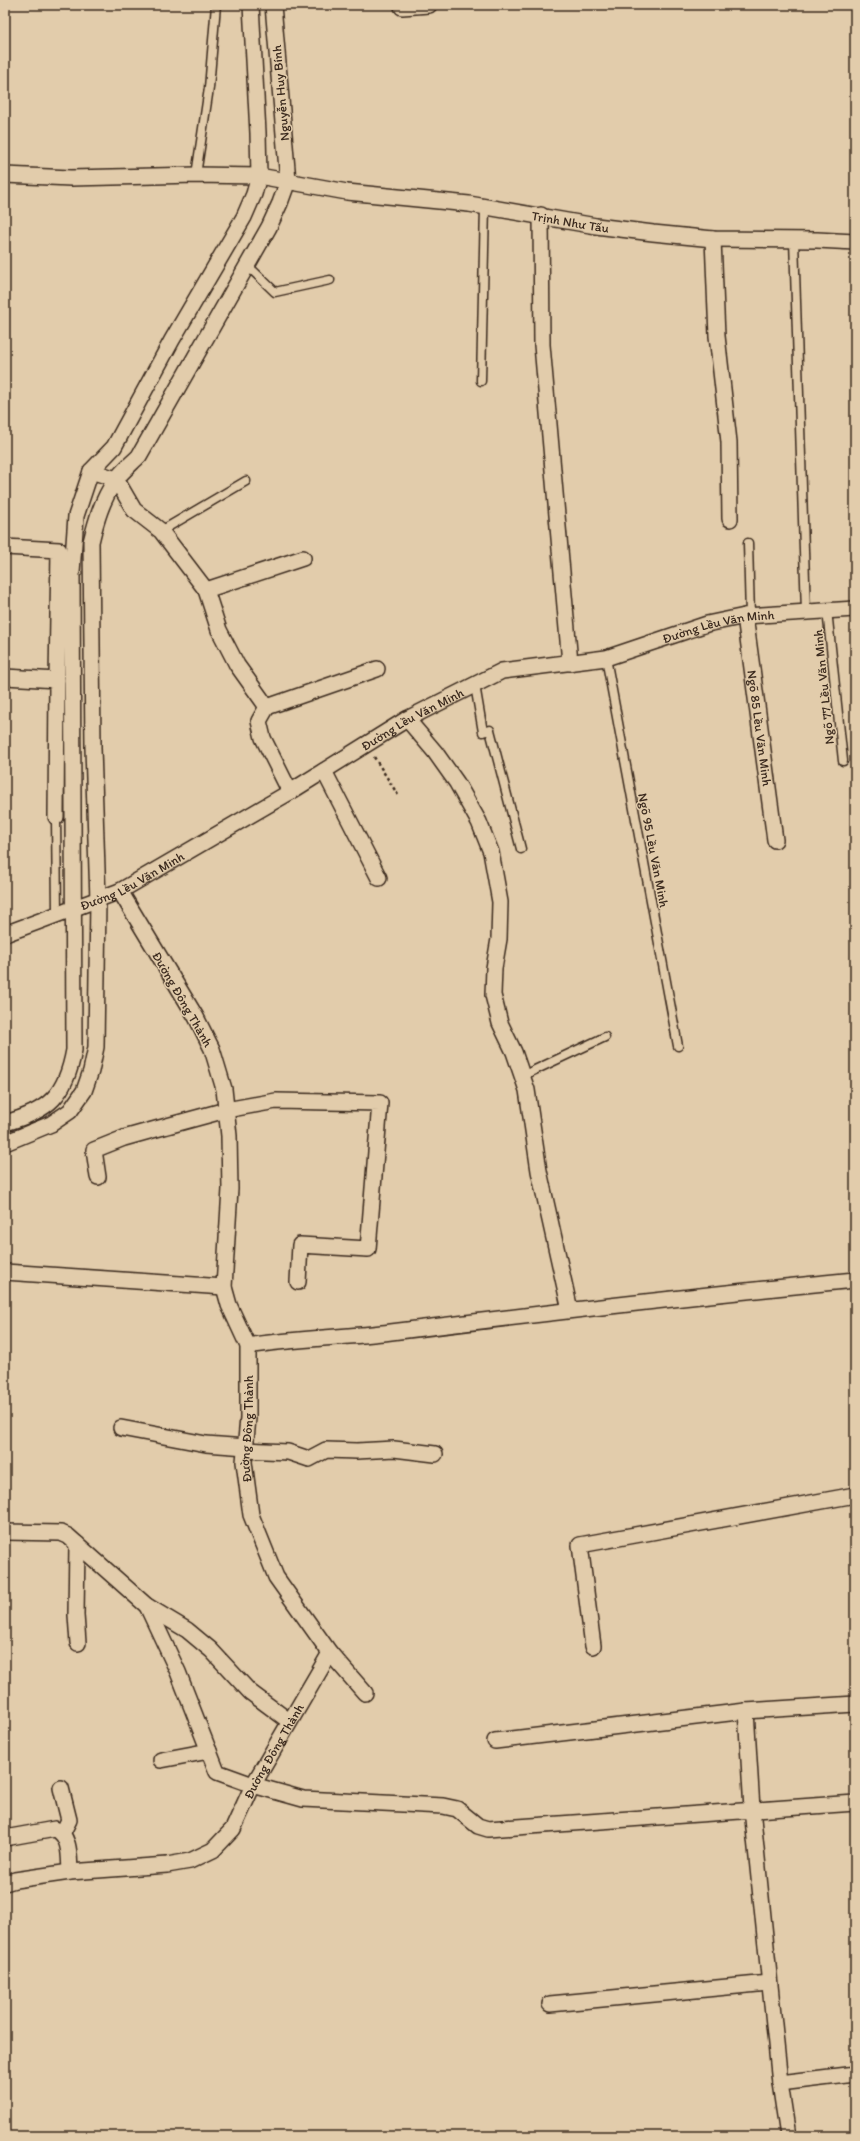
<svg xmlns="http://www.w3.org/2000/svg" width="860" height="2141" font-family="Itim,sans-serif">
  <rect width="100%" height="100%" fill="#e2ccab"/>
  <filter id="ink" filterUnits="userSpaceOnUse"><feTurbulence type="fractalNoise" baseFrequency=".025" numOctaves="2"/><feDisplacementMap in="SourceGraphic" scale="8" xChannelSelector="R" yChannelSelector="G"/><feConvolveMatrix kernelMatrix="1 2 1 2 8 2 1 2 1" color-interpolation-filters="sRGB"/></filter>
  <g filter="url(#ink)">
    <polygon fill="#ddc5bc" points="292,5 385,5 293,12"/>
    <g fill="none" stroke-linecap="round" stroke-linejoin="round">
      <defs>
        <g id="lane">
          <polyline points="196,175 209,88 216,5"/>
          <polyline points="794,240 806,612"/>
          <polyline points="247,265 275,292 330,280"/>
          <polyline points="481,381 485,207"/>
          <polyline points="161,531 246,481"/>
          <polyline points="748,543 750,616"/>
          <polyline points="827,610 843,761"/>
          <polyline points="606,658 678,1046"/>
          <polyline points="475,685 483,732 490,730 521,849"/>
          <polyline points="56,817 57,913"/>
          <polyline points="522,1076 605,1037"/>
        </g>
        <g id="street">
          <polyline points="402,7 429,5"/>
          <path id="s1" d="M5,175L71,178L196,175L259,176L347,192L469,204L596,226L653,233L713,239L817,240L855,242"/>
          <polyline points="541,215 542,345 570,663"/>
          <polyline points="713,239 717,336 729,442 730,519"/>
          <polyline points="91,471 116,479 134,510 161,531 206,590 219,630 237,665 267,707 259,721 263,738 290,792"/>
          <polyline points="5,547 59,550 57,680"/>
          <polyline points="206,590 303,558"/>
          <path id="s2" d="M745,616L775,840"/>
          <polyline points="5,677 57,680 56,817"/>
          <polyline points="267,707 377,669"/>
          <polyline points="407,719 435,752 457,783 479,822 491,852 500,902 499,939 494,968 493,995 500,1023 514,1052 527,1090 539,1171 570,1310"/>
          <polyline points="324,771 379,878"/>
          <path id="s3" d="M5,934L120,891L290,792L407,719L502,671L606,658L707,624L745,616L855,609"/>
          <path d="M5,1123C49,1111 66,1095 74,1050L72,572L76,516L91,471L114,447L172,340L244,217L254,194L259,176L258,133L251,5"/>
          <path d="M5,1143L51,1124L70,1111L84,1091L91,1071L96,1047L98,900L93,748L91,542C96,521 102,500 115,481C121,472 131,464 139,456L269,227L280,203L288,181L273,5"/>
          <polyline points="98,1177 94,1150 124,1138 156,1129 226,1110 276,1101 380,1103 368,1249 300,1245 298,1282"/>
          <polyline points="5,1272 224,1287"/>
          <path d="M248,1346C296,1338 343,1338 391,1332C546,1313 700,1295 855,1280"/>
          <polyline points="121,1428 206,1444 246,1447"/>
          <polyline points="245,1450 288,1452 309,1459 326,1450 357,1451 394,1449 435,1454"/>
          <polyline points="5,1532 61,1533 68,1536 147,1606 187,1630 211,1650 250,1692 289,1721"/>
          <polyline points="77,1544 76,1615 78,1643"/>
          <polyline points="147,1606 178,1672 217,1772 253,1785 303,1799 443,1806 457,1809 478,1826 488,1829 855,1803"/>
          <polyline points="593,1646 580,1545 855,1495"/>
          <polyline points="330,1653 365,1693"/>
          <polyline points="746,1711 752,1809 780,2083 788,2136"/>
          <polyline points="495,1741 746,1711 855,1704"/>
          <polyline points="161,1760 209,1751"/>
          <polyline points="61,1788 69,1820 63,1832"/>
          <path d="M5,1838L55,1829C71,1836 69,1857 70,1872"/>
          <path id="s4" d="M5,1883L15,1880L70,1872L167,1865L190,1861L213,1850L233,1829L253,1785L330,1653L276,1577L251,1515L244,1462L248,1418V1346L229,1305L224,1287L230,1189L229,1136L224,1089L212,1049L196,1017L120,891"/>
          <polyline points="550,2004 769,1983"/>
          <polyline points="780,2083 855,2074"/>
        </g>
      </defs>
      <use href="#lane" stroke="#3b2a1e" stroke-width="11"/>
      <use href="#street" stroke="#3b2a1e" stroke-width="18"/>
      <polyline stroke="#3b2a1e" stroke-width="2.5" stroke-dasharray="3 3" stroke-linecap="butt" points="374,757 398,795"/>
      <use href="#lane" stroke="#e2ccab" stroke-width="8"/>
      <use href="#street" stroke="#e2ccab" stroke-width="15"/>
    </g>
  </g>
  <g text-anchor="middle" stroke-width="3" stroke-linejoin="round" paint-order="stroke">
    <g font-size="13" fill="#3b2a1e" stroke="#e2ccab">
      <text transform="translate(280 93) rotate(-95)" y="5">Nguyễn Huy Bính</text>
      <text dy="5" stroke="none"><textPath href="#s1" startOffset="569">Trịnh Như Tấu</textPath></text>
      <text dy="5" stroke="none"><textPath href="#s3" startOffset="786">Đường Lều Văn Minh</textPath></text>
      <text transform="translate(823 687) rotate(-96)" y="5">Ngõ 77 Lều Văn Minh</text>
      <text dy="5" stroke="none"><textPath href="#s3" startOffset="462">Đường Lều Văn Minh</textPath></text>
      <text dy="5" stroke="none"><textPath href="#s2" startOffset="113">Ngõ 85 Lều Văn Minh</textPath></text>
      <text transform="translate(654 850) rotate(79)" y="5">Ngõ 95 Lều Văn Minh</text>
      <text dy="5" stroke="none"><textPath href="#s3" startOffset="138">Đường Lều Văn Minh</textPath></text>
      <text transform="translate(183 999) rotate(60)" y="5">Đường Đông Thành</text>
      <text dy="5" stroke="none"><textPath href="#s4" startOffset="689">Đường Đông Thành</textPath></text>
      <text dy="5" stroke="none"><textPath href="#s4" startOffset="329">Đường Đông Thành</textPath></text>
    </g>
  </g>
  <rect width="860" height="2141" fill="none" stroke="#e2ccab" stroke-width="20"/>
  <rect x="10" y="10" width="840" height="2121" fill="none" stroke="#3b2a1e" stroke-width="1.5" filter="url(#ink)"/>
</svg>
